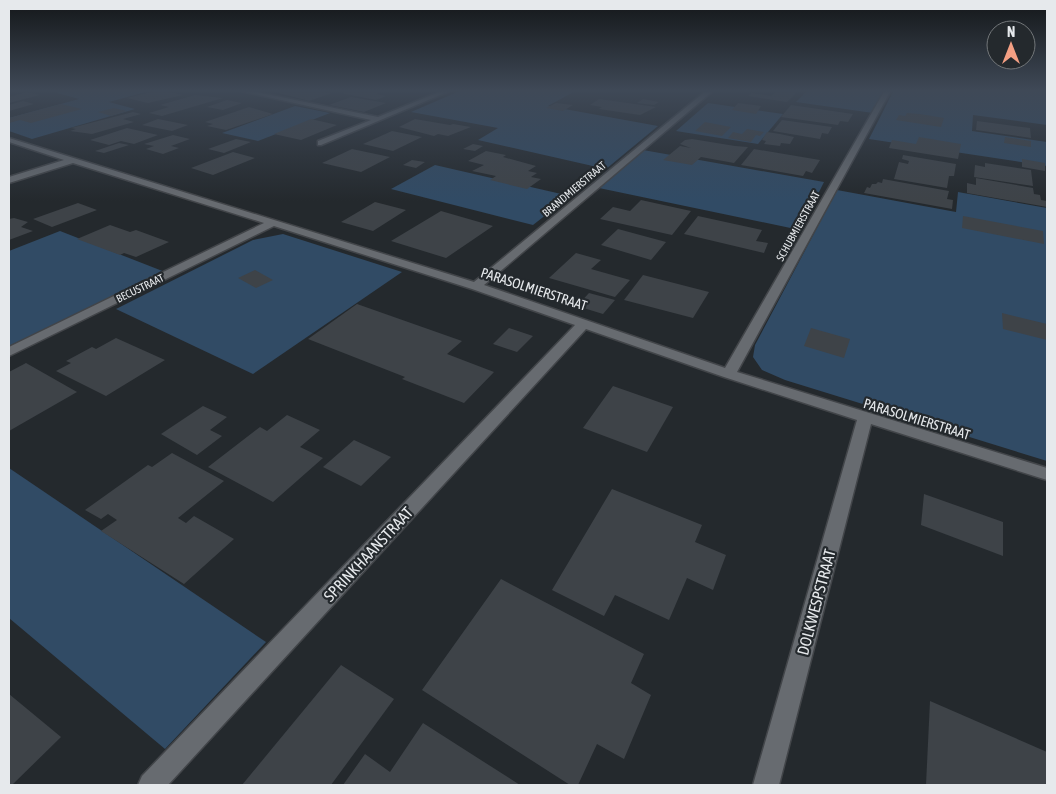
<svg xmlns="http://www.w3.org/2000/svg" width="1056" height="794" font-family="'Asap Condensed',sans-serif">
  <rect width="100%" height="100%" fill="#24292d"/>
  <g fill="#314b65">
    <polygon points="47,90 153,90 109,102 135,109 32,139 9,131 9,118 79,99"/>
    <polygon points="462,90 577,90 548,106 658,126 606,169 478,140 498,128 411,112"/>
    <polygon points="808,90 886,90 873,113 796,102"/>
    <polygon points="894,90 1047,90 1047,125 973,115 972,131 1047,142 1047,166 869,139"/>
    <polygon points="708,103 783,114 758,144 676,131"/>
    <polygon points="295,106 330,113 258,141 222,133"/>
    <polygon points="643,150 824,182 800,230 599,188"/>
    <polygon points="435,165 570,196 533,225 391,189"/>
    <polygon points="837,190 956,212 958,192 1047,208 1047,461 785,380 762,370 753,357 755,345"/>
    <polygon points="60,231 165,272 9,346 9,251"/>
    <polygon points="283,234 402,272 253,374 116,309 253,240"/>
    <polygon points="9,468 266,642 165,749 9,618"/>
  </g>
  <g fill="#3e4348">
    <polygon points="160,90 183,95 148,103 127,98"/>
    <polygon points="281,90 315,90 332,93 309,101 275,92"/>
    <polygon points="350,90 388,90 376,94 386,96 376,100 341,93"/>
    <polygon points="778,90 797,92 787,102 748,96 752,93 771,96"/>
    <polygon points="27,92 40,95 9,103 9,97"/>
    <polygon points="195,95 223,98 162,116 149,113 169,107 160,105"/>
    <polygon points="351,97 386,103 364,112 329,105"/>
    <polygon points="599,99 656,107 640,115 599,109 602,107 590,105"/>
    <polygon points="643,99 659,102 654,105 637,103"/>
    <polygon points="227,100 242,103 223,110 207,107"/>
    <polygon points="23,101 34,104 9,111 9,105"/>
    <polygon points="556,103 573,105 563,111 546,108"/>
    <polygon points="738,103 761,106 756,114 732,110"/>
    <polygon points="61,104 82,109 31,123 20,120 9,123 9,118"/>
    <polygon points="791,105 853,114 848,122 840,121 838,125 781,117"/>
    <polygon points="249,107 273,114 226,130 207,126 213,124 205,122"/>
    <polygon points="114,108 127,111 111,116 98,112"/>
    <polygon points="133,112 141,114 123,119 134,122 92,134 70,131 76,129 71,128"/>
    <polygon points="907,113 920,114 944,118 941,127 896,120 899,115 905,116"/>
    <polygon points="158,119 188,125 172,131 142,125"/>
    <polygon points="311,119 337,125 301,140 274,134"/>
    <polygon points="415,119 450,125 453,124 471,127 448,136 438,134 434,136 399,127"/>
    <polygon points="782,120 832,127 828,134 822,133 820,139 773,131"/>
    <polygon points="977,121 1030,128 1031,138 976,130"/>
    <polygon points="705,122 731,127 722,136 695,131"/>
    <polygon points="127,128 158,135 134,144 121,141 109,145 90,140"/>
    <polygon points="747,129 764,132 760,136 756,135 751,142 728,138 733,132 742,134"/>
    <polygon points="392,131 422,137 393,151 363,144"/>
    <polygon points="767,132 780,134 794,137 790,144 781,143 780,146 764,144 766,141 762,140"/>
    <polygon points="173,135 190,139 171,146 179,148 163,154 146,149 154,146 144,144"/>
    <polygon points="919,137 961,144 958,159 889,148 892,140 916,144"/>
    <polygon points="1005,137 1031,141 1031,147 1004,143"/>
    <polygon points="236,139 251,142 224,153 208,149"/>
    <polygon points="692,139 735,146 748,147 734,163 701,157 692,165 663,160 680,146 691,148 680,144 685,140"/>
    <polygon points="119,143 129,145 104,153 95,151"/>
    <polygon points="473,144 483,146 475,151 463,149"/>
    <polygon points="352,149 390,157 361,172 322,163"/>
    <polygon points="754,149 820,160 812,173 806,171 803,176 741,165"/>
    <polygon points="486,151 506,155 503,157 536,166 528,171 537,173 531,177 541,179 527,189 490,180 496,176 472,171 484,165 468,161"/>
    <polygon points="233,152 255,158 213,175 191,168"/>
    <polygon points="903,155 956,164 954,176 949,176 947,188 894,179 899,162 908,164 909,161 902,159"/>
    <polygon points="1022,159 1045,163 1045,171 1022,167"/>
    <polygon points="412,160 425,162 416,168 403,165"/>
    <polygon points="985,163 1031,170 1033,186 974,177 975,165 985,167"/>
    <polygon points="976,178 1033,188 1034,194 1040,195 1041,200 1047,201 1047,207 967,193 967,183 976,185"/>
    <polygon points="883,179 949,191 947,199 953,200 952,209 864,193 867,187 870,188 872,184 876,184 878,182 882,183"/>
    <polygon points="641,200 691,211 672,235 600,219 613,207 630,211"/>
    <polygon points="375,202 406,210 373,231 341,222"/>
    <polygon points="78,203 97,210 52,227 33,219"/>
    <polygon points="441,211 493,226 446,258 391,241"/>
    <polygon points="698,216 762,230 756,241 768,243 764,253 684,234"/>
    <polygon points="963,216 1043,231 1044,244 962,228"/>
    <polygon points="14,218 28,222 21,227 33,231 9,240 9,219"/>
    <polygon points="110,225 130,232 136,230 169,242 136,257 124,253 120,255 77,239"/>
    <polygon points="618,229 666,242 651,260 601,245"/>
    <polygon points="576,253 601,260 591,269 630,280 615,297 549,278"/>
    <polygon points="255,270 273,280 256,288 238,278"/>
    <polygon points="643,275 709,292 693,318 624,300"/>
    <polygon points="589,293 615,300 603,314 577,306"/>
    <polygon points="357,304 462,341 447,354 494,372 464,403 402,379 405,377 308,339"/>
    <polygon points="1002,313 1047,324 1047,340 1003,329"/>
    <polygon points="509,328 533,336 517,352 493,344"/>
    <polygon points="811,328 850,339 844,358 804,346"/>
    <polygon points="116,338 165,360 106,396 56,371 71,363 66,361 92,347 96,349"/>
    <polygon points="26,363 77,392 9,431 9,372"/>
    <polygon points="613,386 673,407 647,452 583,428"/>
    <polygon points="203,406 227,417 210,430 222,436 197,455 161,434"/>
    <polygon points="287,415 320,430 300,447 323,458 273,502 208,467 260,427 267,431"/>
    <polygon points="354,440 391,457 361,486 323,467"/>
    <polygon points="172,453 224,481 178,518 186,523 194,516 234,539 184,584 101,531 117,520 108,514 101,519 85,510 148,465 152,467"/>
    <polygon points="612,489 702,525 695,542 726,555 713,590 687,578 669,620 615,595 604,616 552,590"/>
    <polygon points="924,494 1003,522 1003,556 921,525"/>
    <polygon points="501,579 644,654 631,683 651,695 624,759 597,744 578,785 570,785 422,690"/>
    <polygon points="341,665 394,699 331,785 242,785"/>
    <polygon points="9,694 61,737 12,785 9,785"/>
    <polygon points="930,701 1047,752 1047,785 926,785"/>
    <polygon points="423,723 520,785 343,785 365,754 390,772"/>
  </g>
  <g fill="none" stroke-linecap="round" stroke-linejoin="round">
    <defs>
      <g id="street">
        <polygon points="236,90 247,90 378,117 444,90 452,90 321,145 318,145 318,141 371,120"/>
        <polygon points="707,90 714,90 484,285 725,368 885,90 891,90 737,372 1047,468 1047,480 871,424 779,785 753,785 857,420 724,377 586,329 168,785 138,785 142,776 575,325 472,289 274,226 9,356 9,347 264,223 73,163 9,183 9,177 64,160 9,142 9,138 474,282"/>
      </g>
    </defs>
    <use href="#street" stroke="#424549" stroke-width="3"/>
    <use href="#street" fill="#676b70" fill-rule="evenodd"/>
  </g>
  <linearGradient id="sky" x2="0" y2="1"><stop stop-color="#141719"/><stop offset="0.45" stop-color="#3f4957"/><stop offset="1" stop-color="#3f4957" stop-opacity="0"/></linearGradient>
  <rect width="1056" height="201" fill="url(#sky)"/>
  <g text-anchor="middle" stroke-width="4.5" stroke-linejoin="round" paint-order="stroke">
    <g font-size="11" fill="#e6e9ec" stroke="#24292d">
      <text transform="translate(574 189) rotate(-40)" y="4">BRANDMIERSTRAAT</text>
      <text transform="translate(798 226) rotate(-61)" y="4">SCHUBMIERSTRAAT</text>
      <text transform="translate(140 288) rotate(-26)" y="4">BECUSTRAAT</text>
    </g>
    <g font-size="14" fill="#e6e9ec" stroke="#24292d">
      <text transform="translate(534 289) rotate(18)" y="5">PARASOLMIERSTRAAT</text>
      <text transform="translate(917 419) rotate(17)" y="5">PARASOLMIERSTRAAT</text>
    </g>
    <g font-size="16" fill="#e6e9ec" stroke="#24292d">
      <text transform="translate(368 554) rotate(-47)" y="6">SPRINKHAANSTRAAT</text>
      <text transform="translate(816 602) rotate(-75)" y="6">DOLKWESPSTRAAT</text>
    </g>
  </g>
  <rect width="1056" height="794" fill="none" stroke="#e6e9ec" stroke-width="20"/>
  <g transform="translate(1011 45)"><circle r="24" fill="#24292d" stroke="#727679"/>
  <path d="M0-4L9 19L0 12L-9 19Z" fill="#f39f83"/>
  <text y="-8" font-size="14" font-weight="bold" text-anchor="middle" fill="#e6e9ec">N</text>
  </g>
</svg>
